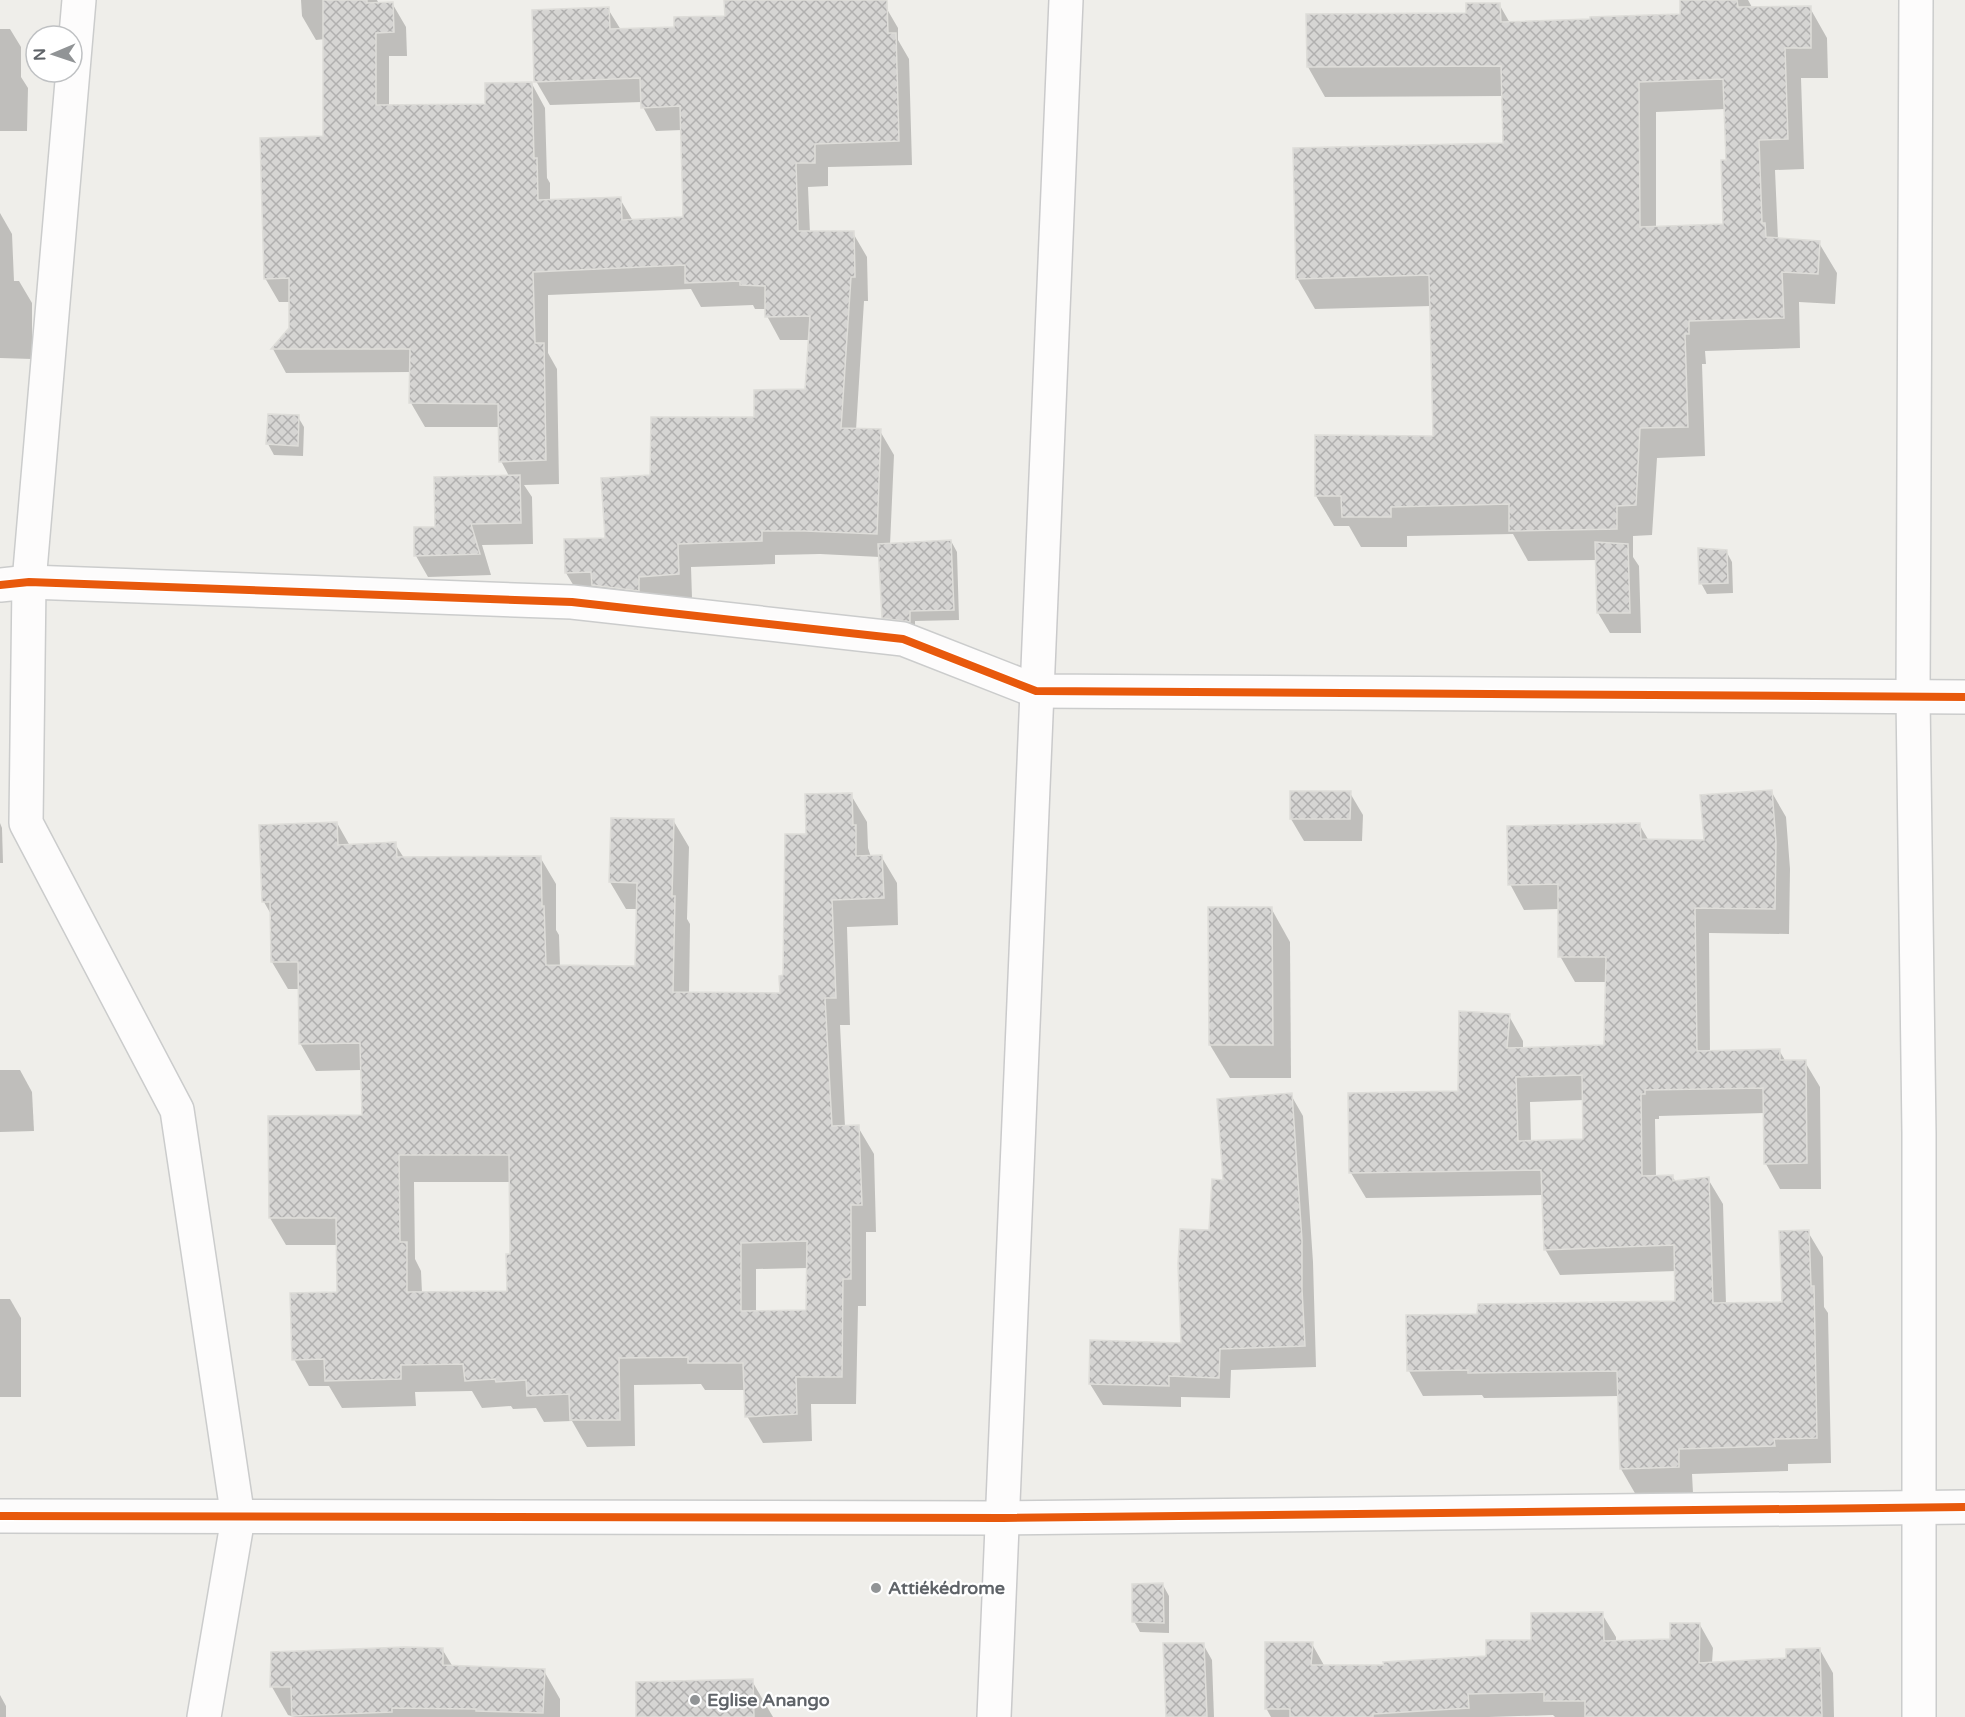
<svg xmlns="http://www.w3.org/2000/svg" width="1965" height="1717" font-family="'Varela Round',sans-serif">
  <defs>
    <pattern id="building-cross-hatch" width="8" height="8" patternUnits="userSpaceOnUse" patternTransform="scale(1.5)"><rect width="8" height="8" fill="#d6d5d3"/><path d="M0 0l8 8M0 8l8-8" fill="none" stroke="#b1b0af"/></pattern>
  </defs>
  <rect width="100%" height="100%" fill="#efeeea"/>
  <g fill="#0003" fill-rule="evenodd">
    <polygon points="301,0 377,0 379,4 392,3 406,27 407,56 389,56 389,107 487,105 532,84 545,108 547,178 550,183 550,201 620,199 633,221 685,219 682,130 656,131 643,107 642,102 550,105 536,81 608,9 621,30 676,29 726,17 725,0 795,0 884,4 898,28 898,40 909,59 912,165 828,167 828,186 808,187 810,233 853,233 867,257 868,301 864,301 856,430 880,431 894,455 890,545 951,541 957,552 959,620 915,621 915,632 890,628 884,617 880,557 820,554 775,555 775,564 691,567 692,598 652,600 580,596 566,573 607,539 652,477 806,390 810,340 780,340 767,316 767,309 755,309 753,305 701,307 691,289 548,295 548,353 557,369 559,484 524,485 532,497 533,544 482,545 491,575 428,577 416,556 415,528 436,528 509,476 501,461 500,427 425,427 411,403 411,372 286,373 273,349 291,329 291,302 279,302 265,278 324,138 325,39 316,40 302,16"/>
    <path d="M1681,0H1748L1753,9L1810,8L1827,38L1828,78H1801L1804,169L1775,170L1778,240L1819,243L1837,273L1835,304L1799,302L1800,348L1705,351L1706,364H1702L1705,456L1657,458L1652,535L1633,536V557L1639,566L1641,633H1610L1598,613L1597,560L1528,561L1513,534L1407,536V547H1361L1349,526H1334L1316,496L1434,438L1431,306L1315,309L1297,278L1504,144L1503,96L1325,97L1308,67L1499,4L1510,23L1682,15ZM1725,109L1727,161L1724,225L1656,228V112Z"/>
    <polygon points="0,27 0,29 10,29 21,47 21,77 28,88 27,131 0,131"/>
    <polygon points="0,213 12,234 14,281 19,281 32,303 32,359 0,358"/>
    <polygon points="298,417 304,427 303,456 274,455 268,444"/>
    <polygon points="1726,551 1732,562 1733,593 1707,594 1701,583"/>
    <path d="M1771,791L1786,817L1790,869L1789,934L1709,933L1710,1052L1779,1050L1786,1062H1805L1820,1087L1821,1189H1780L1766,1164L1765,1113L1659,1116V1119H1655L1656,1177L1672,1176L1676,1182L1708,1179L1723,1204L1726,1304L1783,1303L1808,1232L1823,1257L1824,1307L1828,1313L1831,1463L1788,1464V1471L1692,1474L1693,1493L1636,1495L1621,1469L1619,1396L1484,1398L1482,1395L1423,1396L1409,1371L1478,1315L1676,1302V1271L1560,1275L1545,1249L1544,1195L1366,1198L1351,1173L1349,1095L1459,1092L1509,1016L1523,1041V1049L1605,1046L1607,982H1575L1560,956L1559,909L1524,910L1510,884L1639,824L1649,841L1706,842ZM1584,1100V1140L1531,1142L1530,1102Z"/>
    <polygon points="1350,793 1363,815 1362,841 1304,841 1291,819"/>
    <path d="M851,795L867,822L868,848L871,857L881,856L897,883L898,925L847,927L850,1025H840L845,1127H858L874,1154L876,1232H866V1306H858L856,1404H811L812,1441L763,1443L747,1416L746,1390H705L701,1384L634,1385L635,1446L587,1447L572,1421L544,1422L536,1408L513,1409L511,1406L482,1408L472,1391L415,1392L416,1406L342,1408L329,1386H309L294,1359L338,1294V1245H286L270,1218V1118L364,1117L362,1070L316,1071L300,1043V989H288L272,962V916L264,902L337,823L350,846L395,844L404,858L540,857L556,884V930L559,935L560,967L637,968L638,909H626L610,882L673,820L689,847L687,919L690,924L689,994L781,995L807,836ZM414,1182H511L512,1256L508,1292L422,1293L421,1271L415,1259ZM808,1268V1311L756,1312V1269Z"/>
    <polygon points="0,823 2,828 3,863 0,863"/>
    <polygon points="1271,908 1290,942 1291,1078 1230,1078 1210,1045"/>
    <polygon points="0,1070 20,1070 32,1092 34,1131 0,1132"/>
    <polygon points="1291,1095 1303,1116 1313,1262 1316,1367 1231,1370 1230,1398 1181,1397 1181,1407 1103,1405 1090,1384 1183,1344 1210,1232 1224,1182"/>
    <polygon points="0,1299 10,1299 21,1318 21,1397 0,1397"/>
    <polygon points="1163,1585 1169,1596 1169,1633 1140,1632 1134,1621"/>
    <polygon points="1602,1614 1616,1637 1616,1642 1672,1641 1700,1625 1713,1648 1712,1663 1788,1660 1820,1650 1833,1673 1834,1717 1555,1717 1553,1715 1489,1717 1271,1717 1266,1708 1312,1644 1325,1667 1385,1666 1488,1657"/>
    <polygon points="1203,1644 1212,1660 1214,1717 1167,1717"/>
    <polygon points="442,1649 453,1667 544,1671 560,1699 560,1717 295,1717 288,1715 272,1687"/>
    <polygon points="752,1681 773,1717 638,1717"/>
    <polygon points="0,1695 6,1706 6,1717 0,1717"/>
  </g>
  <g fill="url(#building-cross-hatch)" stroke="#deddd9" stroke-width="1.5" fill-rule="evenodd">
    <polygon points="323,0 367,0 367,3 393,2 394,32 376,33 376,105 485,104 485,83 532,82 534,158 537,158 538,200 621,197 622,220 683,217 680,106 641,108 640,78 534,82 532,10 609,7 610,29 674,27 674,17 725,16 724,0 887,0 888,33 896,33 899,141 815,144 815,163 796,163 798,231 854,231 855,277 851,277 841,428 881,429 877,534 805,531 762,531 762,541 678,544 679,574 639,577 639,591 592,585 591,572 565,573 564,539 605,538 601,478 650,475 651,417 754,417 754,390 805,389 810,316 765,317 765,286 740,285 740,281 685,283 685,265 533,272 535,343 544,343 546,460 499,462 498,404 409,403 410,349 271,349 289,328 289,278 264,279 260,138 323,136"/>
    <path d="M1680,0H1737L1738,7L1811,6V48H1785L1788,139L1759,140L1762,223H1765L1766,237L1820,241L1818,274L1782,272L1784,318L1689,321V334H1685L1688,427L1640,428L1636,505L1617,506V529L1509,531V504L1391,507V517H1342L1341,496H1315V435L1433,436L1429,275L1296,279L1293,148L1503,143L1501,66L1307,67L1306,14L1466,13V3H1500L1501,22L1590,19V17L1680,14ZM1723,79L1726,160H1721L1723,224L1640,227L1639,82Z"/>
    <polygon points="268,414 299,415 298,446 266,444"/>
    <polygon points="520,475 521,523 471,524 480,554 414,556 414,527 435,527 434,477"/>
    <polygon points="951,540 954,610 910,611 910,622 882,618 878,544"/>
    <polygon points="1595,542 1628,544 1630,613 1597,613"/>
    <polygon points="1698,548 1727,550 1728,583 1699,584"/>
    <path d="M1772,790L1776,842L1775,909L1695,908L1697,1051L1780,1049V1060H1806L1807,1163L1764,1164L1763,1088L1645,1090V1094H1641L1642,1176L1673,1175V1181L1709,1177L1713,1303L1782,1302L1779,1231L1809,1230L1811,1286H1814L1817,1438L1774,1439L1775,1446L1679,1449V1467L1620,1469L1617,1371L1468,1373V1370L1407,1371L1406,1315L1477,1314L1478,1304L1675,1301L1674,1245L1544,1250L1541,1170L1349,1173L1348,1093L1458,1091L1459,1011L1510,1014L1507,1048L1604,1045L1606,957H1558V884L1508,885L1507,826L1640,823L1641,839L1704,840L1700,795ZM1582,1075L1583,1139L1518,1141L1516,1077Z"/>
    <polygon points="1290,791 1351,791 1350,819 1290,819"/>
    <path d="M852,793L853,825H856V856L882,855L884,898L832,900L836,998H825L832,1126L859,1125L862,1205H851V1279H843L842,1377H796L797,1414L745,1417L743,1363H688V1357L619,1358L620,1420H570L569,1394L527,1396L526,1380L496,1382L495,1379L465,1381L463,1364L401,1365V1379L325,1381L324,1359L292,1360L290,1293L337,1292L336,1218H269L268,1116L362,1115L360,1043L299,1044L298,962H271L270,902H262L259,825L337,822L338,845L396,842L397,857L541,856L542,906H544L546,965L635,966L637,883L609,882L611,818L674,819L672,896H675L673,992L780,993L779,976L783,975L785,834H806L805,794ZM399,1155H509L510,1254H506L507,1291L407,1292V1242H400ZM807,1241L806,1310L741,1311V1243Z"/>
    <polygon points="1208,907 1272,907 1273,1045 1209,1045"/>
    <polygon points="1292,1093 1302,1240 1302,1289 1305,1346 1220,1349 1219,1378 1169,1376 1169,1386 1089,1384 1090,1340 1181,1343 1178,1264 1180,1229 1209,1230 1212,1179 1223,1180 1217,1099"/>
    <polygon points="1163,1583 1164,1623 1132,1622 1132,1584"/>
    <polygon points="1603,1612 1604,1641 1670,1639 1670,1623 1700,1623 1699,1663 1786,1658 1786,1649 1820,1648 1822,1717 1585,1717 1585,1701 1544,1701 1544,1692 1468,1694 1469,1708 1373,1714 1373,1717 1290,1717 1290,1709 1265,1709 1265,1642 1313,1642 1311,1665 1384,1665 1383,1662 1486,1656 1486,1640 1531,1640 1531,1613"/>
    <polygon points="1163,1643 1204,1643 1207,1717 1166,1717"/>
    <polygon points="405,1647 443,1648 443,1665 545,1669 543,1713 476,1711 476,1709 392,1708 392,1712 292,1716 291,1687 270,1687 271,1652"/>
    <polygon points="753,1679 754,1717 636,1717 636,1682"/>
  </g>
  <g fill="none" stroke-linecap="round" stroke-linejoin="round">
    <defs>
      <g id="minor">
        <polyline points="79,0 29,582 26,823 177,1110 238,1518 204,1717"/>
        <polyline points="1916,0 1913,697 1919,1133 1919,1717"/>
        <polyline points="0,585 29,582 572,602 903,639 1036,691 1965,697"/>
        <polyline points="0,1516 1003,1518 1965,1507"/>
      </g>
      <polyline id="secondary" points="994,1717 1066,0"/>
    </defs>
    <use href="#minor" stroke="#cbcccc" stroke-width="36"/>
    <use href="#secondary" stroke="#cacacb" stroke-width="36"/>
    <use href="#minor" stroke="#fdfcfc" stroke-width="33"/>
    <use href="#secondary" stroke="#fdfcfc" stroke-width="33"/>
    <defs>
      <g id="cycleway">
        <polyline points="0,585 29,582 572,602 903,639 1036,691 1965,697"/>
        <polyline points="0,1516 1003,1518 1965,1507"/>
      </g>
    </defs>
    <use href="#cycleway" stroke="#fff" stroke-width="11"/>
    <use href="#cycleway" stroke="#e8590c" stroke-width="8"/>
  </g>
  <g fill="#919496" stroke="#fff" stroke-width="2">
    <circle cx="876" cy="1588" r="6"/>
    <circle cx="695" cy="1700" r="6"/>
  </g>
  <g text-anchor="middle" stroke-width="4.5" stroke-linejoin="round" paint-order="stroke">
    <g font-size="18" font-weight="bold" fill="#5f6368" stroke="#fff" text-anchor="start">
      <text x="888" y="1594">Attiékédrome</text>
      <text x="707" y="1706">Eglise Anango</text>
    </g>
  </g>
  <g transform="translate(54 54) rotate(268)"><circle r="28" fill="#ffffff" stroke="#bfc1c3" stroke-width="1.5"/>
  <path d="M0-4.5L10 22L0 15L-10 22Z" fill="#919496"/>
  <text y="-9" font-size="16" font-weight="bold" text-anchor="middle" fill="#5f6368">N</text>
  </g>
</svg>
